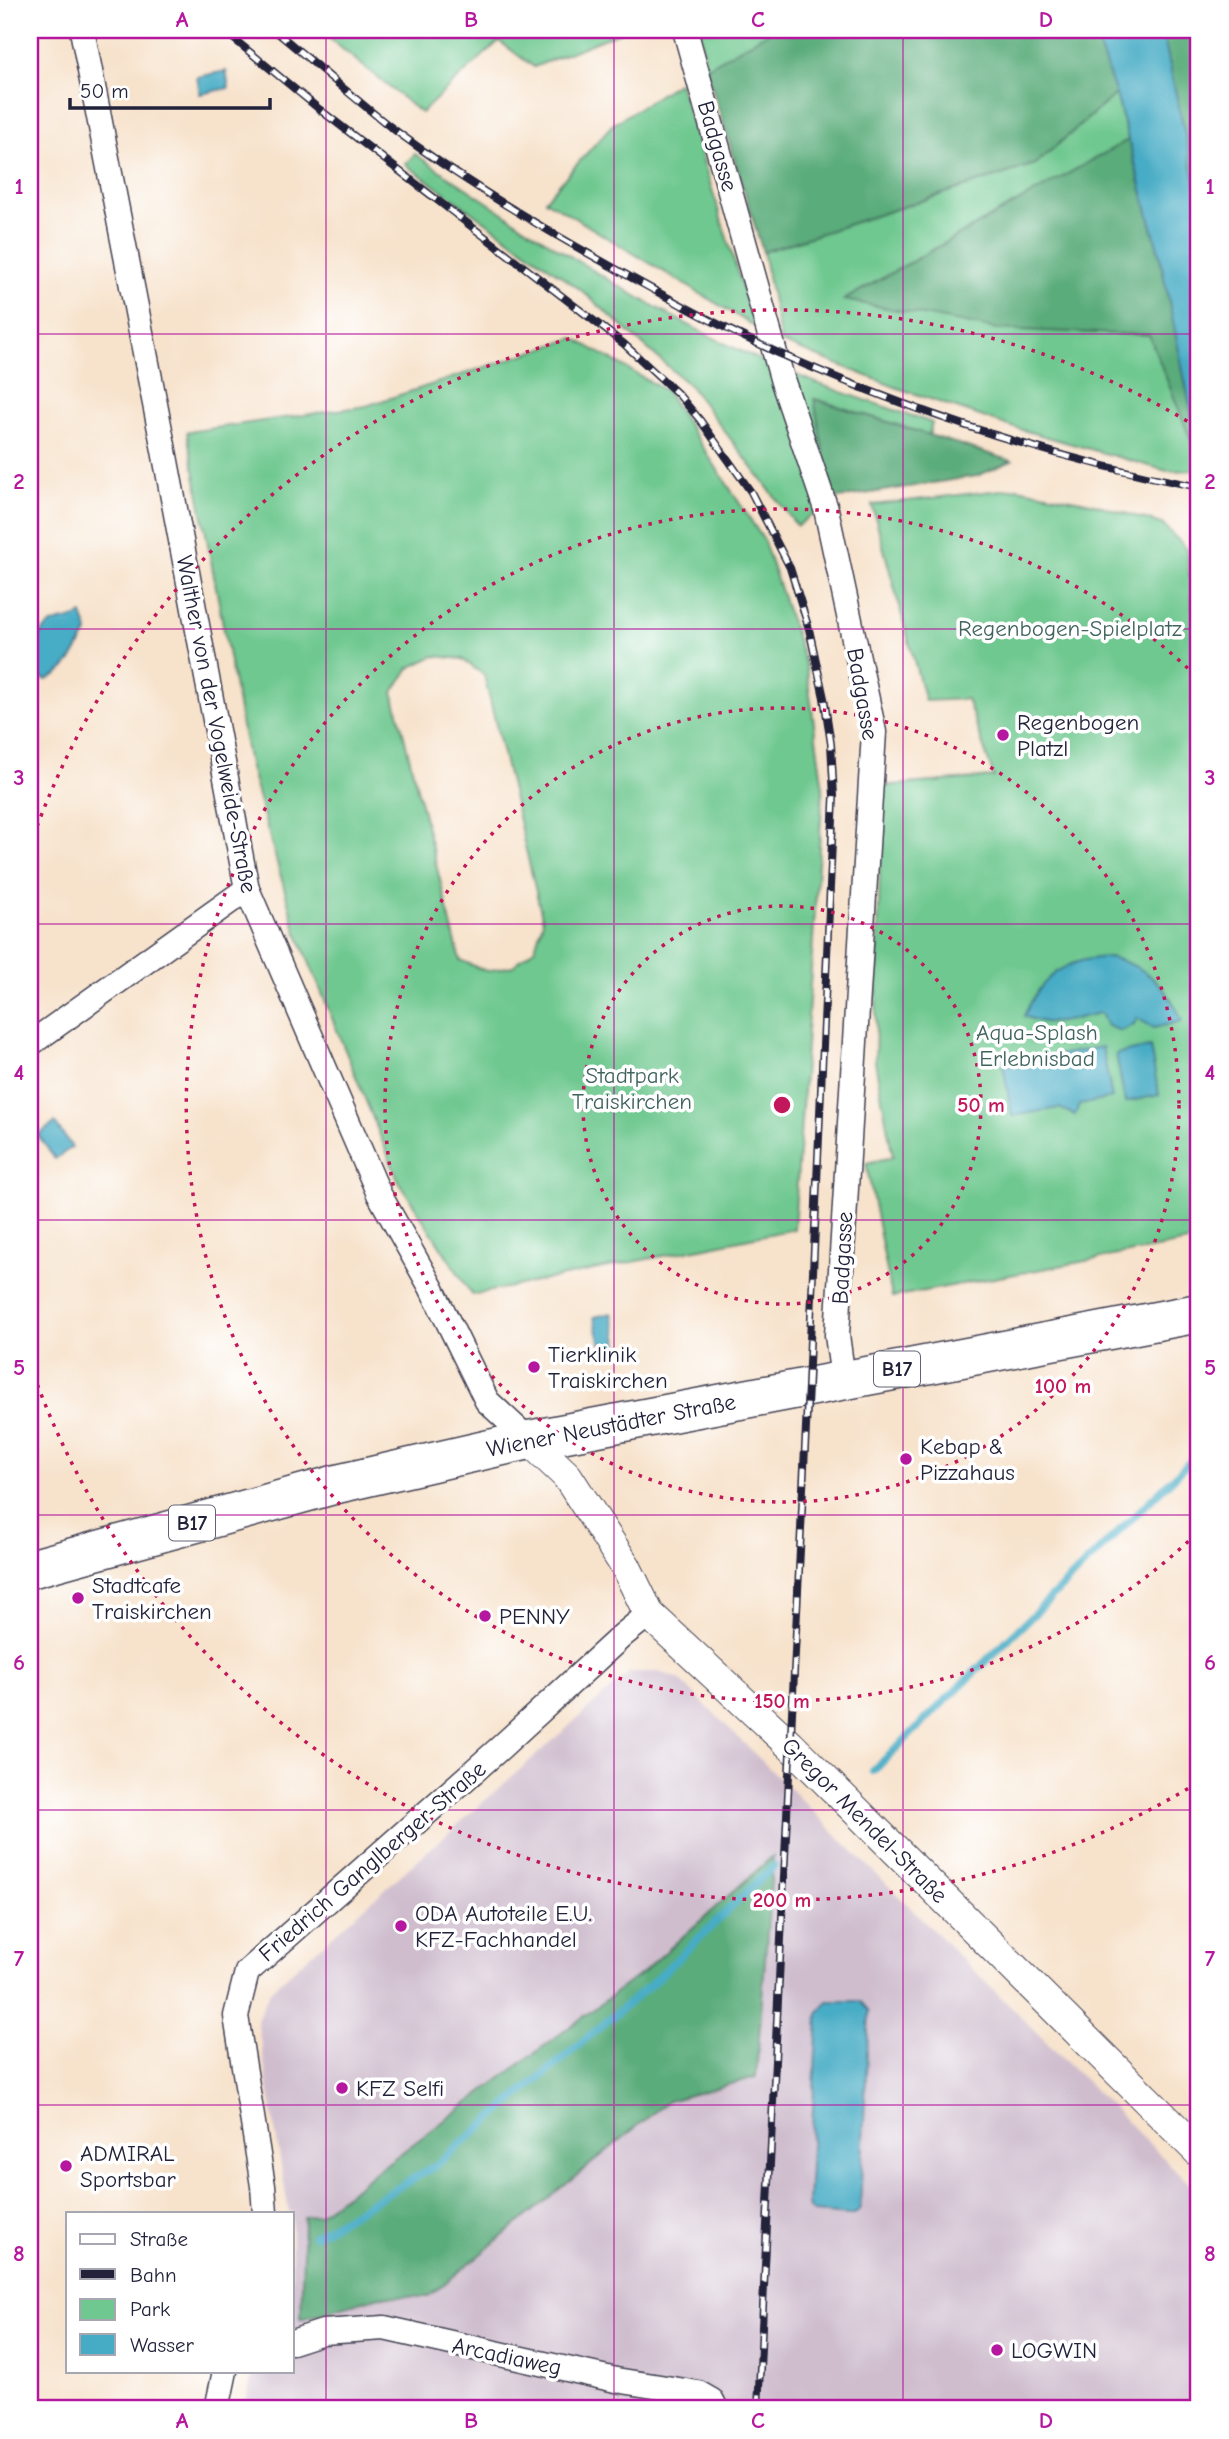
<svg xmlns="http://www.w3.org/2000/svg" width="1229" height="2439" font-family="'Comic Neue',sans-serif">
  <rect width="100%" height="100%" fill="#fff"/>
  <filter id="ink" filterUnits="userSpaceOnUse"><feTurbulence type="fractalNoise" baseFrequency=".0143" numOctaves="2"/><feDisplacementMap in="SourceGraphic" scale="14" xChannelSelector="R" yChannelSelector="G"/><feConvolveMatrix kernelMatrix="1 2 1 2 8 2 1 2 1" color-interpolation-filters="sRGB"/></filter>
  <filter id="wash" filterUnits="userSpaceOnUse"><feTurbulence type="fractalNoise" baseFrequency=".00686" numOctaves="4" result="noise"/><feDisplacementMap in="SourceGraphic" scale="28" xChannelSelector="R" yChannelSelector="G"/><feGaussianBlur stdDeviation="1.57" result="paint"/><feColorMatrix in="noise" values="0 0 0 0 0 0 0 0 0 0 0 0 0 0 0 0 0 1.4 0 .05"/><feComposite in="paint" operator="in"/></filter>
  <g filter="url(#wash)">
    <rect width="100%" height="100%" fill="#f7e2cb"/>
    <polygon fill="#cfbdce" points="630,1672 659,1672 679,1679 1199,2193 1199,2409 244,2409 253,2371 292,2371 292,2213 289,2213 257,2020 270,1991"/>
    <g fill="#6ec88f" stroke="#487565" stroke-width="2" fill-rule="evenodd">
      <polygon points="319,30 625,30 534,67 499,41 421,113"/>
      <polygon points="700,30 769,30 770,32 706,68"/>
      <polygon points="679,82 754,326 545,200 612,125"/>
      <polygon points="1116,94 1128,140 845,299 997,329 1149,335 1199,460 1199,470 1167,471 1012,427 895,387 781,342 763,252 1035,164"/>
      <path d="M415,154C520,224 628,299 743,352C803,381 869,401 932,423L929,435L815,399L832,499L797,526L690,386L581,290L405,164Z"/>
      <path d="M574,338L666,391L763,539L806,666L823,788L794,1229L472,1295L399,1182L296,930L249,764L187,432L366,406ZM434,656L462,659L484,675L543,921L535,948L513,966L486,971L460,960L393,692L409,668Z"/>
      <polygon points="1018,488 1091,503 1162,524 1187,549 1199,673 1199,1240 892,1297 866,1163 893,1157 875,1062 882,786 994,777 967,699 925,701 872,505"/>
    </g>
    <g fill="#5aac7a" stroke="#3e675a" stroke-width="2">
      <polygon points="769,30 1093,30 1116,94 1035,164 763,252 706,68 769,32"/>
      <polygon points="1161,30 1199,30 1199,201 1165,43"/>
      <polygon points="1128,140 1159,252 1199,450 1199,460 1149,335 997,329 844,300"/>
      <polygon points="814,399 1012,461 977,476 832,499"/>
      <polygon points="773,1856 756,2077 668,2101 428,2297 380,2296 301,2319 304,2217 318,2215 642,1973"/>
    </g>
    <g fill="#46acc5" stroke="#346780" stroke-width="2">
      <polygon points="1093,30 1161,30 1165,43 1199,200 1199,450 1159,252 1116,94"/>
      <polygon points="226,71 229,88 200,94 197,77"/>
      <path d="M82,614L88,631C77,651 69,671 46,680C24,671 33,635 50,625C60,619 71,621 82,614Z"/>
      <path d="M1109,957C1146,966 1168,986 1182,1021L1154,1028L1137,1018L1134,1024L1121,1031L1107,1026L1101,1013C1070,1018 1056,1030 1024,1016C1042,976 1064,959 1109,957Z"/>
      <polygon points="1102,1047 1112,1098 1079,1105 1075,1115 1059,1108 1012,1116 1003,1065"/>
      <polygon points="1150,1047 1159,1095 1125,1102 1116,1054"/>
      <polygon points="55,1123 72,1147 55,1159 38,1135"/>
      <polygon points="612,1313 620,1350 603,1353 594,1317"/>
      <polygon points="828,2001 860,2001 869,2011 860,2208 856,2213 848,2215 813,2212 809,2209 808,2202 818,2014"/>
    </g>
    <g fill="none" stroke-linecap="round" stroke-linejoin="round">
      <g stroke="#46acc5" stroke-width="8">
        <polyline points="873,1771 1199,1453"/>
        <polyline points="314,2236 435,2166 650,1985 774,1866"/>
      </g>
    </g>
  </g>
  <g filter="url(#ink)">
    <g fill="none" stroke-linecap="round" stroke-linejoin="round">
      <defs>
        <g id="minor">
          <polyline points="82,30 162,440 247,889 379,1194 431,1287 487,1401 529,1440"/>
          <polyline points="685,30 783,382 826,509 874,732 837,1335 843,1379"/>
          <polyline points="30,1044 247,889"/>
          <polyline points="265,2213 263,2186 236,2016 247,1972 500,1748 623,1635 649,1614"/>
          <polyline points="292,2342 323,2332 384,2328 616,2380 698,2393 712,2401 716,2409"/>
          <polyline points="217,2409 225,2371"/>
        </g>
        <polyline id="tertiary" points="529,1440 567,1476 626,1567 649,1614 790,1745 1199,2152"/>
        <polyline id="primary" points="30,1569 337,1484 529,1440 1199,1313"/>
      </defs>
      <use href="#minor" stroke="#423f51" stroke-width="27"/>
      <use href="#tertiary" stroke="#423f51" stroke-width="32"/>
      <use href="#primary" stroke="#423f51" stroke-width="41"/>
      <use href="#minor" stroke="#fff" stroke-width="24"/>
      <use href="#tertiary" stroke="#fff" stroke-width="30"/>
      <use href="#primary" stroke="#fff" stroke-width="38"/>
      <defs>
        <g id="rail">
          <polyline points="223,30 319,109 624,344 678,394 700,420 751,492 790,568 809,629 824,698 831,744 834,796 808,1386 758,2409"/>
          <path d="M274,30C312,61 349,94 388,125C457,177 531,222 607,264C662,295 718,326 776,352C912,412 1053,459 1199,487"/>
        </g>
      </defs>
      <use href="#rail" stroke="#22223b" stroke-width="8"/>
      <use href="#rail" stroke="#fff" stroke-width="5" stroke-dasharray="16" stroke-linecap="butt"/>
    </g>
  </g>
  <path fill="none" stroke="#b5179e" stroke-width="2" stroke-opacity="0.55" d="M326,30V2409M614,30V2409M903,30V2409M30,334H1199M30,629H1199M30,924H1199M30,1220H1199M30,1515H1199M30,1810H1199M30,2105H1199"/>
  <g fill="none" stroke="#c2185b" stroke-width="3.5" stroke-dasharray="3.5 7">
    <circle cx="782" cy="1105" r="199"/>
    <circle cx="782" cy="1105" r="397"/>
    <path d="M1196 1534A596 596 0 1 1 1196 676"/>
    <path d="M1197 1783A795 795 0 0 1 30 1364M30 846A795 795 0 0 1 1197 427"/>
  </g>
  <g fill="#b5179e" stroke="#fff" stroke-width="2.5">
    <circle cx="1003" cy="735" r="7"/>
    <circle cx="534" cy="1367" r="7"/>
    <circle cx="906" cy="1459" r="7"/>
    <circle cx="78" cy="1598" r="7"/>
    <circle cx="485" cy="1616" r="7"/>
    <circle cx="401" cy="1926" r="7"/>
    <circle cx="342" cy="2088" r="7"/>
    <circle cx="66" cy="2166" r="7"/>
    <circle cx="997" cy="2350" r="7"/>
  </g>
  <g text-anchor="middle" stroke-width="7" stroke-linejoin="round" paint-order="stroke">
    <g fill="#fff" stroke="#646476" stroke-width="2">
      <rect x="874" y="1351.5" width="46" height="35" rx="5"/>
      <rect x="169" y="1505.5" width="46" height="35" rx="5"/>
    </g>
    <g font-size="21" font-weight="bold" fill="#22223b">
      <text x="897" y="1376">B17</text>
      <text x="192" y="1530">B17</text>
    </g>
    <g font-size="23" fill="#22223b" stroke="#fff">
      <text transform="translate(718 146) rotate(74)" y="8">Badgasse</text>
      <text transform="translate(863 694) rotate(80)" y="8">Badgasse</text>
      <text transform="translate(217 724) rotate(79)" y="8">Walther von der Vogelweide-Straße</text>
      <text transform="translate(842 1258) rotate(-87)" y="8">Badgasse</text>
      <text transform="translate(611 1425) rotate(-11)" y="8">Wiener Neustädter Straße</text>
      <text transform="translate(865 1820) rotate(45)" y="8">Gregor Mendel-Straße</text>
      <text transform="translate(372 1861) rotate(-41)" y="8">Friedrich Ganglberger-Straße</text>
      <text transform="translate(507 2356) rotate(12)" y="8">Arcadiaweg</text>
    </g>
    <g font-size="23" fill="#40645d" stroke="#fff">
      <text x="1070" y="636">Regenbogen-Spielplatz</text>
      <text x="1037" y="1040">Aqua-Splash<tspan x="1037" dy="26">Erlebnisbad</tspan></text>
      <text x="632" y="1083">Stadtpark<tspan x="632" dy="26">Traiskirchen</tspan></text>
    </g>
    <g font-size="23" fill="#22223b" stroke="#fff" text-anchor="start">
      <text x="1017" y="730">Regenbogen<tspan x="1017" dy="26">Platzl</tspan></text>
      <text x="548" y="1362">Tierklinik<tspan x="548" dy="26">Traiskirchen</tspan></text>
      <text x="920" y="1454">Kebap &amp;<tspan x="920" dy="26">Pizzahaus</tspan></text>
      <text x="92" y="1593">Stadtcafe<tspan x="92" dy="26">Traiskirchen</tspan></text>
      <text x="499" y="1624">PENNY</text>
      <text x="415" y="1921">ODA Autoteile E.U.<tspan x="415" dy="26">KFZ-Fachhandel</tspan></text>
      <text x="356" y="2096">KFZ Selfi</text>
      <text x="80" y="2161">ADMIRAL<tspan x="80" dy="26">Sportsbar</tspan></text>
      <text x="1011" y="2358">LOGWIN</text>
    </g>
  </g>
  <circle cx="782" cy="1105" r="10" fill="#c2185b" stroke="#fff" stroke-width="3.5"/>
  <g font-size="21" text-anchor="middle" font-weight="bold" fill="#c2185b" stroke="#fff" stroke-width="7" stroke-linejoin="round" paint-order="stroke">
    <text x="981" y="1112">50 m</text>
    <text x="1063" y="1393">100 m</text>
    <text x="782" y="1708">150 m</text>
    <text x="782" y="1907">200 m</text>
  </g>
  <rect width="1229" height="2439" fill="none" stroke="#fff" stroke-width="77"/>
  <rect x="66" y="2212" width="228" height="161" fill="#ffffff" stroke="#a7a7b1" stroke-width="2"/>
  <rect x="80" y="2234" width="35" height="10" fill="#ffffff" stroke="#a7a7b1" stroke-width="2"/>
  <text x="130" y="2246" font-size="21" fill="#22223b">Straße</text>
  <rect x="80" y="2269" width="35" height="10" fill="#22223b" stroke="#a7a7b1" stroke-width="2"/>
  <text x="130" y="2282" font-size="21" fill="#22223b">Bahn</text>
  <rect x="80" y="2299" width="35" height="21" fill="#6ec88f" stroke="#a7a7b1" stroke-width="2"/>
  <text x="130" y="2316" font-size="21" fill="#22223b">Park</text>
  <rect x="80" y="2334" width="35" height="21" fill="#46acc5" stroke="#a7a7b1" stroke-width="2"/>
  <text x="130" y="2352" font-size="21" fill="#22223b">Wasser</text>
  <path d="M70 98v10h200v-10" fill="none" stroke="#22223b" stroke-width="3.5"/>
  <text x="80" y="98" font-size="21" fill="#22223b" stroke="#ffffff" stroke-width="5" paint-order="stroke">50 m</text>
  <rect x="38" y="38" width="1152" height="2362" fill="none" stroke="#b5179e" stroke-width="2.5"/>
  <g font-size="23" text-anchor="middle" font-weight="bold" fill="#b5179e">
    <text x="182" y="27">A</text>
    <text x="471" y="27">B</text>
    <text x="758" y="27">C</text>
    <text x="1046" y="27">D</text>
    <text x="19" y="194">1</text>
    <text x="1210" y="194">1</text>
    <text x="19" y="489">2</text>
    <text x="1210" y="489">2</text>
    <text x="19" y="785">3</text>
    <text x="1210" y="785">3</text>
    <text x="19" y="1080">4</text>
    <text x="1210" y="1080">4</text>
    <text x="19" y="1375">5</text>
    <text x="1210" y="1375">5</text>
    <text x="19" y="1670">6</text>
    <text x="1210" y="1670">6</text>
    <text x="19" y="1966">7</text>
    <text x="1210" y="1966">7</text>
    <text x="19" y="2261">8</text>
    <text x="1210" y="2261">8</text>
    <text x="182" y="2428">A</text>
    <text x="471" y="2428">B</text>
    <text x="758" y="2428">C</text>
    <text x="1046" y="2428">D</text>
  </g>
</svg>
